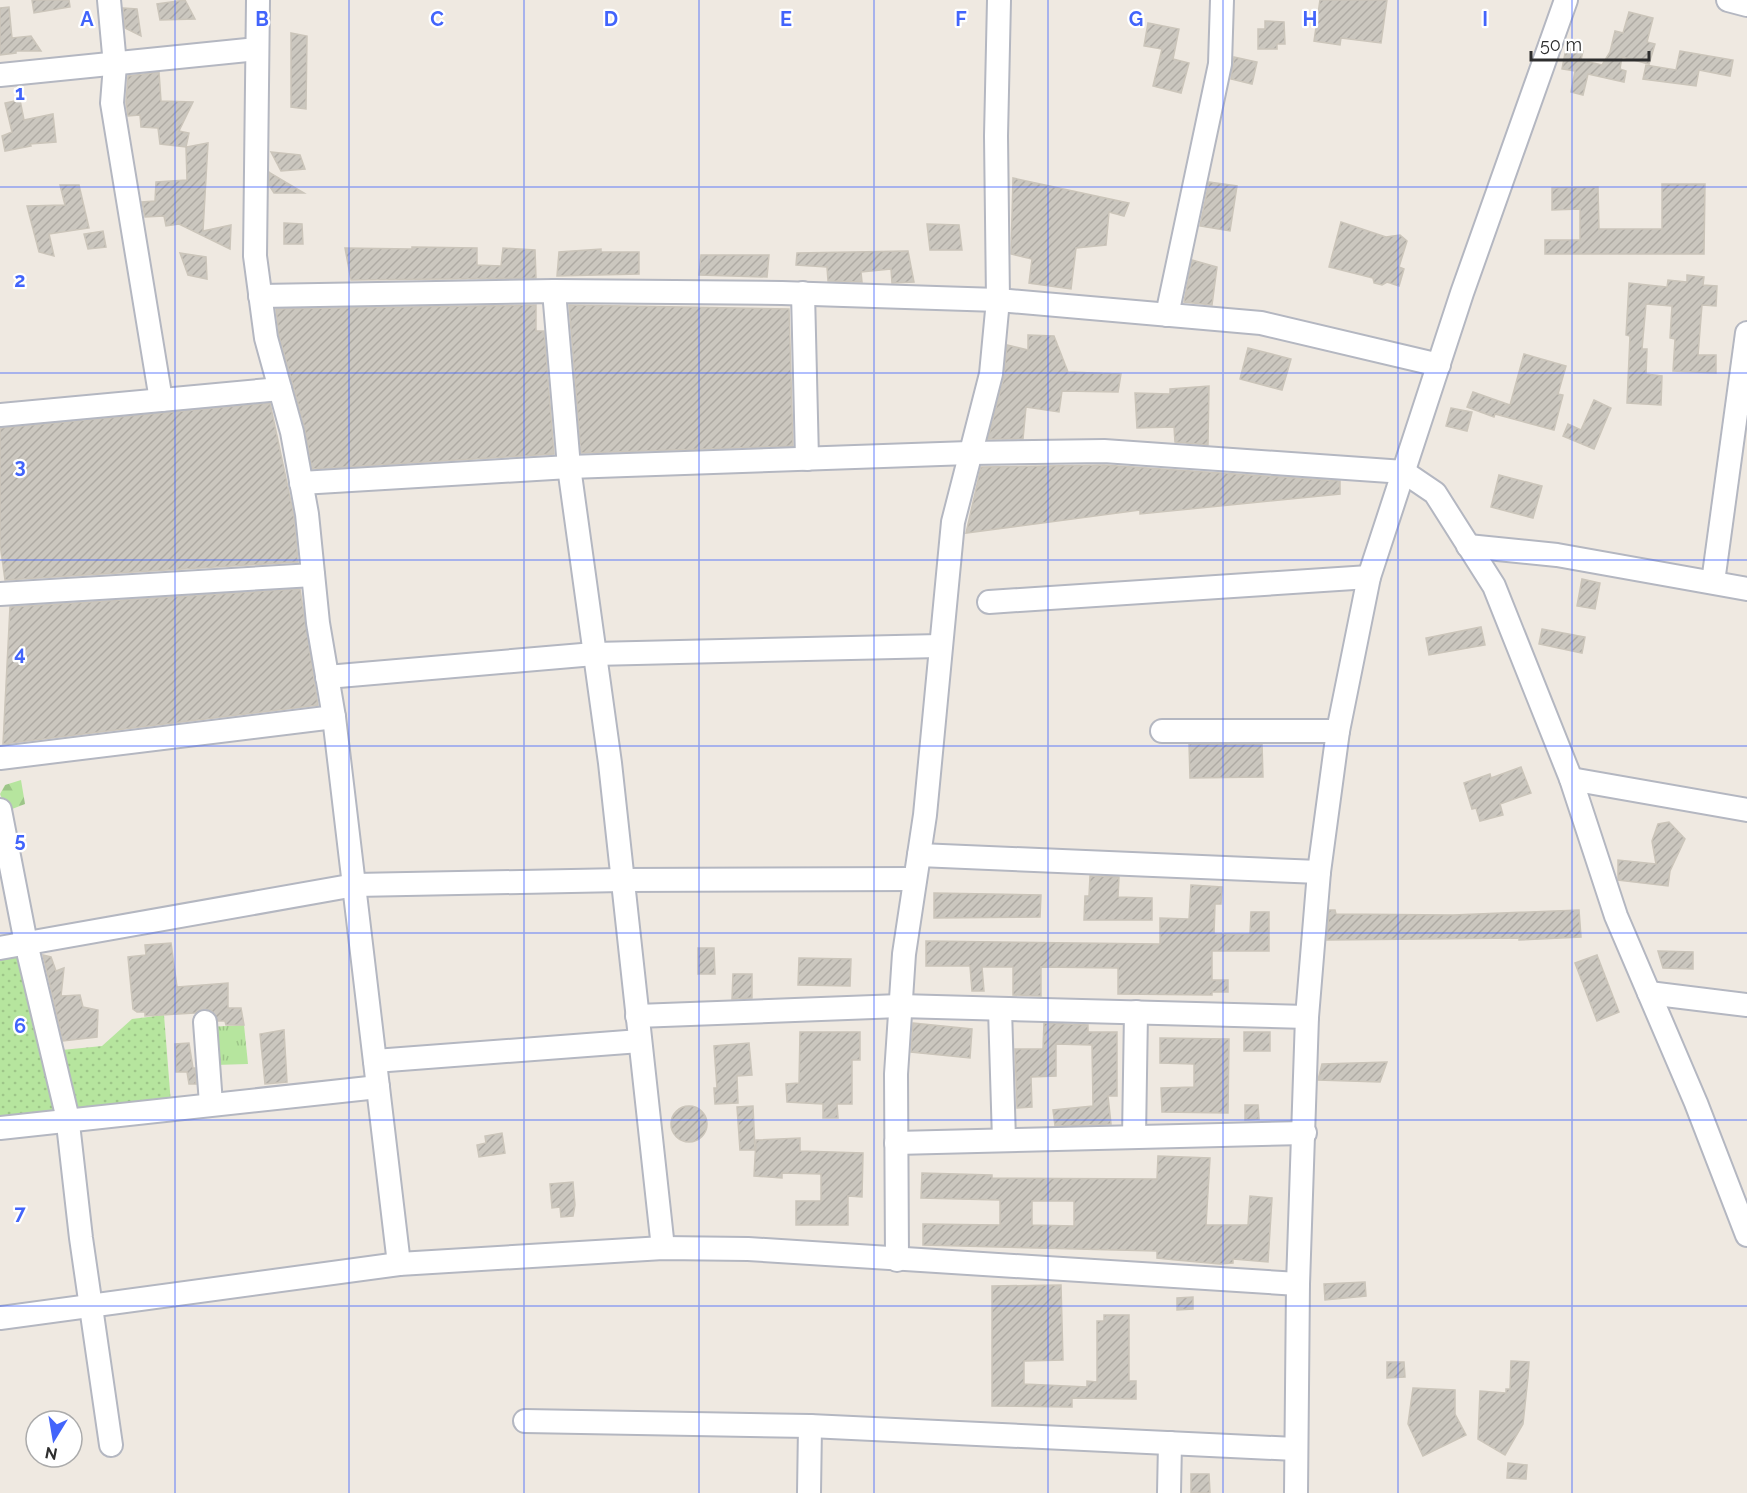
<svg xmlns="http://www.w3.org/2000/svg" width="1747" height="1493" font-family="Raleway,sans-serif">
  <defs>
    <pattern id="grass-dots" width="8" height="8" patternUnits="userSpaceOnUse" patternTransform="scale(1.5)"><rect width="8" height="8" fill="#b6e59e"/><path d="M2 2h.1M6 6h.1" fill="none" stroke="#9dc588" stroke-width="1.8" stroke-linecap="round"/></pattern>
    <pattern id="forest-firs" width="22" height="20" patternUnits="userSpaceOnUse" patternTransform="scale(1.5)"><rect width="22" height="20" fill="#b6e59e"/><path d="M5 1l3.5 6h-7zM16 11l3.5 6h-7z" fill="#9dc588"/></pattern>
    <pattern id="park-tufts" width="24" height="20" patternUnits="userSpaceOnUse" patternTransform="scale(1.5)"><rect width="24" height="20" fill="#b6e59e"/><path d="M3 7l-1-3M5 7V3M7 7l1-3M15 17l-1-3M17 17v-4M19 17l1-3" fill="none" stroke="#9dc588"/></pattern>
    <pattern id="building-hatch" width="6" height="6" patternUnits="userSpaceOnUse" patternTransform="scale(1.5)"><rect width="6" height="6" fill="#cbc7bf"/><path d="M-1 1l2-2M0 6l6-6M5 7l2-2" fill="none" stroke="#afaba4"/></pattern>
  </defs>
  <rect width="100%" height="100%" fill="#efe9e1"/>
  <g fill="url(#grass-dots)">
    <polygon points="22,948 63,1116 0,1125 0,953"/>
    <polygon points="164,1015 171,1104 67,1115 62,1050 102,1046 132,1019"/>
  </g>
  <polygon fill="url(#forest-firs)" points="21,780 25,804 7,811 0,794 5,785"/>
  <polygon fill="url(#park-tufts)" points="244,1025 248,1064 215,1065 209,1027"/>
  <g fill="url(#building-hatch)" stroke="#cbc5ba" stroke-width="1.5" fill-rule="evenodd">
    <polygon points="32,0 69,0 70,7 34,13"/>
    <polygon points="185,0 195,19 160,20 157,4"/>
    <polygon points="1320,0 1387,0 1381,43 1341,38 1340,45 1314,41"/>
    <polygon points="9,7 12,38 31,36 41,51 16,51 16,53 0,55 0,8"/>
    <polygon points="123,8 137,9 141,36 125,28"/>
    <polygon points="1629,12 1653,18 1647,42 1655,44 1649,64 1622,57 1620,69 1626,71 1624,82 1588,74 1583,95 1571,92 1575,71 1562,69 1566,48 1583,51 1581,60 1602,65 1610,52 1615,31 1623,33"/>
    <polygon points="1265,21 1284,22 1285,44 1277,44 1277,49 1258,49 1258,29 1265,29"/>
    <polygon points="1148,23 1179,29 1173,59 1189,63 1181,93 1153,86 1162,49 1144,46"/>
    <polygon points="291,33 307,36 306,109 291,107"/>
    <polygon points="1680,51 1733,60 1730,76 1699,70 1696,86 1643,79 1646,65 1676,70"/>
    <polygon points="1234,57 1257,62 1252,84 1231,79"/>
    <polygon points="159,72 161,101 193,102 179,131 189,133 186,147 160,144 158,128 141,127 140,115 128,116 126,102 128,76"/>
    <polygon points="20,100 24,120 53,114 56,142 30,144 31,146 5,151 2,136 12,132 5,103"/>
    <polygon points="208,143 203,231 231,225 230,249 179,224 166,226 164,216 145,217 142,202 155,201 156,182 187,180 186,147"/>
    <polygon points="271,152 300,155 305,169 281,171"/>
    <polygon points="269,172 270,173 304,193 274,193 269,185"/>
    <polygon points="1013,178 1129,203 1124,216 1109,212 1106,245 1076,248 1071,289 1029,283 1032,259 1011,254"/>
    <polygon points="1209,182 1237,186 1230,231 1200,226"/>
    <polygon points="1662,184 1705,184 1704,254 1545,254 1545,240 1580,240 1580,209 1552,210 1552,188 1598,187 1599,229 1662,229"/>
    <polygon points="60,185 79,185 89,228 49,234 54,256 39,252 27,206 65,205"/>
    <polygon points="1341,222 1386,237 1400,235 1407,241 1399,267 1404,269 1399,286 1387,282 1382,285 1374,283 1373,278 1329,267"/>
    <polygon points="284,223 302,224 303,244 284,244"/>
    <polygon points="927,224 959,225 962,250 930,250"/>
    <polygon points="103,231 106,247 88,249 84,234"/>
    <polygon points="412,247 477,248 477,265 501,266 503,248 535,250 536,278 351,280 345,248 412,249"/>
    <polygon points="601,249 601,252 639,252 639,274 557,276 559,252"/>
    <polygon points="908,251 914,282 892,283 891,269 861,272 862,282 828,281 827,267 796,265 797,253"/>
    <polygon points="180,253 206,257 207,279 188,275"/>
    <polygon points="701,255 769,255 767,277 699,275"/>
    <polygon points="1192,260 1217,267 1212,305 1184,302"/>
    <polygon points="1687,275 1704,277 1703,285 1717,286 1716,306 1702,305 1698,355 1716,355 1716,373 1673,371 1675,339 1670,338 1672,306 1646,304 1642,349 1647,349 1646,374 1662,376 1661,405 1627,403 1630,336 1626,335 1629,283 1667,287 1668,280 1687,282"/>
    <polygon points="536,305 536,331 544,331 554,454 312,469 305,429 279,335 276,309"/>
    <polygon points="569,305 789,309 793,446 581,453"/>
    <polygon points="1028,335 1054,336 1068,372 1121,374 1118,392 1062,391 1059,412 1026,407 1023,439 988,439 1004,377 1007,345 1028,350"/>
    <polygon points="1248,348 1291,359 1282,390 1240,379"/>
    <polygon points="1524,354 1566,366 1558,394 1563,395 1554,430 1495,414 1494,417 1467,407 1473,392 1510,405"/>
    <polygon points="1209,386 1208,445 1175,442 1174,427 1137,428 1135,393 1170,394 1170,389"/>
    <polygon points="1594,400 1611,408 1594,449 1563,436 1568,424 1581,430"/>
    <polygon points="270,403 294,516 298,562 5,580 0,544 0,428"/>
    <polygon points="1451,408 1472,412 1467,431 1446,426"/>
    <polygon points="1104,465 1340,481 1340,494 1140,514 1140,510 966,533 981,467"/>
    <polygon points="1499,475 1542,486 1533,518 1491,507"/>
    <polygon points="1582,579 1600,583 1595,609 1577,606"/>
    <polygon points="300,589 318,705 3,744 10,607"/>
    <polygon points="1481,627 1485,645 1429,655 1426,638"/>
    <polygon points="1542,629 1585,637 1582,653 1539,644"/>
    <polygon points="1189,744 1262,744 1263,777 1190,778"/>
    <polygon points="1521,767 1531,793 1500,804 1503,815 1480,821 1476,808 1472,809 1464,783 1490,774 1491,778"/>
    <polygon points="1669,822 1685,839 1670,871 1668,886 1618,880 1618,860 1656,864 1652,841 1658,824"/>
    <polygon points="1090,876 1119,877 1118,897 1152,898 1152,920 1084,920 1085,896 1089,896"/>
    <polygon points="1191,885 1222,887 1221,904 1215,904 1214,934 1250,934 1251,912 1269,912 1269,951 1212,951 1212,980 1228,980 1228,992 1212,992 1212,995 1118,994 1118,968 1041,967 1041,996 1013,995 1013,967 982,967 984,991 972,991 970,966 926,966 926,941 1160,944 1160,918 1189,919"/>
    <polygon points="934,893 1041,895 1040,917 934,918"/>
    <polygon points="1329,910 1335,910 1336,914 1453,915 1579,910 1581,937 1519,940 1519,938 1327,940"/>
    <polygon points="171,943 177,987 228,983 228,1008 241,1008 244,1025 226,1025 225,1021 218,1021 211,1010 205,1009 195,1013 145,1016 145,1012 137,1012 133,1009 128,957 146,955 145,945"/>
    <polygon points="698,948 714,948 715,974 698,974"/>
    <polygon points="1658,951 1693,952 1693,969 1663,968"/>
    <polygon points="43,955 51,957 56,971 64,968 61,996 80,995 83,1007 98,1010 97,1037 63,1041"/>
    <polygon points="1597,955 1619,1012 1597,1021 1575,963"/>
    <polygon points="799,958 851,959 850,986 798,985"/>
    <polygon points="733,974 752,974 752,998 732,999"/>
    <polygon points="913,1023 972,1029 970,1058 911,1052"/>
    <polygon points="1044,1023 1088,1025 1088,1032 1117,1032 1117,1096 1108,1096 1111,1124 1055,1126 1053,1110 1093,1106 1092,1045 1056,1044 1056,1076 1031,1077 1032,1107 1017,1108 1015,1049 1043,1049"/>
    <polygon points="284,1030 287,1082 265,1084 260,1034"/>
    <polygon points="800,1032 860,1032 860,1060 852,1060 852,1104 837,1104 838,1118 823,1118 823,1104 787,1102 786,1084 799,1083"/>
    <rect x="1244" y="1032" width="26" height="19"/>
    <polygon points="1160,1038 1229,1039 1228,1113 1162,1112 1161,1088 1194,1087 1194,1064 1160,1063"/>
    <polygon points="189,1043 193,1068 195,1068 196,1084 189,1084 187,1072 176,1072 175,1044"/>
    <polygon points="749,1043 752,1075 737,1076 738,1103 715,1104 714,1088 717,1088 714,1046"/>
    <polygon points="1387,1062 1380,1082 1318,1080 1322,1064"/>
    <polygon points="1245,1105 1258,1105 1259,1119 1245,1120"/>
    <circle cx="689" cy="1124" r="18"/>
    <polygon points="753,1106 755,1150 740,1150 737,1107"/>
    <polygon points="502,1133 505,1153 479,1157 477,1145 486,1143 485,1136"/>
    <polygon points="800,1138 800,1151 863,1153 862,1197 848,1196 848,1225 796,1225 796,1201 821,1201 821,1174 782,1173 782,1178 754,1176 756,1140"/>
    <path d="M1158,1156L1210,1158L1206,1225H1248L1250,1196L1272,1198L1268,1262L1233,1259V1263L1220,1264L1176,1260L1157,1258V1251L923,1245V1224L1000,1225V1200L921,1198L922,1173L992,1175V1178L1157,1179ZM1032,1201H1074V1226L1032,1225Z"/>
    <polygon points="573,1182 575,1205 573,1216 561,1217 560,1207 552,1208 550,1184"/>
    <polygon points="1365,1282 1366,1296 1325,1300 1324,1284"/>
    <polygon points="1061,1285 1063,1360 1024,1361 1024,1384 1087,1387 1087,1381 1097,1382 1097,1321 1104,1321 1104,1315 1129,1315 1129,1381 1136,1381 1136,1399 1072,1398 1072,1407 992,1406 992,1286"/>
    <polygon points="1193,1297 1193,1309 1177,1310 1177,1298"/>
    <polygon points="1511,1361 1529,1362 1528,1377 1523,1424 1505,1455 1478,1439 1480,1391 1506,1393 1506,1389 1510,1389"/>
    <polygon points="1387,1362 1404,1362 1405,1377 1387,1378"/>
    <polygon points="1413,1388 1455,1390 1455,1414 1466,1435 1423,1456 1408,1424"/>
    <polygon points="1508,1463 1527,1465 1526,1479 1507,1478"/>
    <polygon points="1191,1474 1209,1474 1210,1493 1191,1493"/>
  </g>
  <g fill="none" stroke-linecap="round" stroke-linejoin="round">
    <defs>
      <g id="minor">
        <polyline points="109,0 115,65 112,103 161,400"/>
        <polyline points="258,0 255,256 266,338 292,432 307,514 318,623 334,717 399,1264"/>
        <polyline points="1728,0 1747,5"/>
        <polyline points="0,75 257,49"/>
        <polyline points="554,291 569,467 610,763 663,1248"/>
        <polyline points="803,293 807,459"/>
        <polyline points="260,296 554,291 782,293 998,300 1261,323 1439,365"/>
        <polyline points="1167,315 1220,64 1222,0"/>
        <polyline points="0,415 280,389"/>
        <polyline points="301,483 569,467 969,453 1104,451 1404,472 1435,493 1494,586 1571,779 1616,916 1696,1103 1747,1235"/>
        <polyline points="1468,546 1557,555 1747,589"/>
        <polyline points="1713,582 1747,333"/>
        <polyline points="0,594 313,575"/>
        <polyline points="989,602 1369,577"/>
        <polyline points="327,677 594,654 940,646"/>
        <polyline points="1162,731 1338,731"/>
        <polyline points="0,758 334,717"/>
        <polyline points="1571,779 1747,810"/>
        <polyline points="0,810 26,943 67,1115 81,1238 111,1445"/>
        <polyline points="919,855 1319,872"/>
        <polyline points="0,948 355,885 622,880 915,879"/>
        <polyline points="1649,993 1747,1005"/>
        <polyline points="1000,1009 1004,1140"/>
        <polyline points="637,1016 900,1006 1307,1017"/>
        <polyline points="205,1022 211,1104"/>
        <polyline points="375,1061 640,1041"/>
        <polyline points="0,1128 378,1087"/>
        <polyline points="1134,1137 1136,1012"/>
        <polyline points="896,1143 1305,1133"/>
        <polyline points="897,1260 896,1074 904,954 925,815 953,522 991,374 998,300 996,136 999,0"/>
        <polyline points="0,1318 399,1264 663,1248 748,1249 1298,1284"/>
        <polyline points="525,1421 810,1426 1295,1449"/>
        <polyline points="809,1493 810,1426"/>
        <polyline points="1169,1493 1170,1443"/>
        <polyline points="1296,1493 1298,1284 1307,1017 1319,872 1338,731 1369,577 1462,293 1566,0"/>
      </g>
    </defs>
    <use href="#minor" stroke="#b4b7c1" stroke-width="26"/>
    <use href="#minor" stroke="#fff" stroke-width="22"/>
  </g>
  <path fill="none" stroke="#4264fb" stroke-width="1.5" stroke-opacity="0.55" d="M175,0V1493M349,0V1493M524,0V1493M699,0V1493M874,0V1493M1048,0V1493M1223,0V1493M1398,0V1493M1572,0V1493M0,187H1747M0,373H1747M0,560H1747M0,746H1747M0,933H1747M0,1120H1747M0,1306H1747"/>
  <g font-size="20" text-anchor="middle" font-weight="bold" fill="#4264fb" stroke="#fff" stroke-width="4.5" stroke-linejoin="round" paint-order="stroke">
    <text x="87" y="26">A</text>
    <text x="262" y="26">B</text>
    <text x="437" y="26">C</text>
    <text x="611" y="26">D</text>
    <text x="786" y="26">E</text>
    <text x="961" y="26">F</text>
    <text x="1136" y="26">G</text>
    <text x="1310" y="26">H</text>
    <text x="1485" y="26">I</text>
    <text x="20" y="100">1</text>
    <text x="20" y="287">2</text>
    <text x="20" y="473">3</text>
    <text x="20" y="660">4</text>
    <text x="20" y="847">5</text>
    <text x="20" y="1033">6</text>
    <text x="20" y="1220">7</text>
  </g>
  <g transform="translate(54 1439) rotate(191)"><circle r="28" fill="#ffffff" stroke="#ababab" stroke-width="1.5"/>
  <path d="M0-4.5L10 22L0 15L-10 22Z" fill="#4264fb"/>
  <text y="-9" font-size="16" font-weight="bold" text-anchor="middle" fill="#2e2e2e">N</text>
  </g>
  <path d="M1531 51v9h118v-9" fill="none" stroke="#2e2e2e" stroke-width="3"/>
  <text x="1540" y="51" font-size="18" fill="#2e2e2e" stroke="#ffffff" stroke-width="4.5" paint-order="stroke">50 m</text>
</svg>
